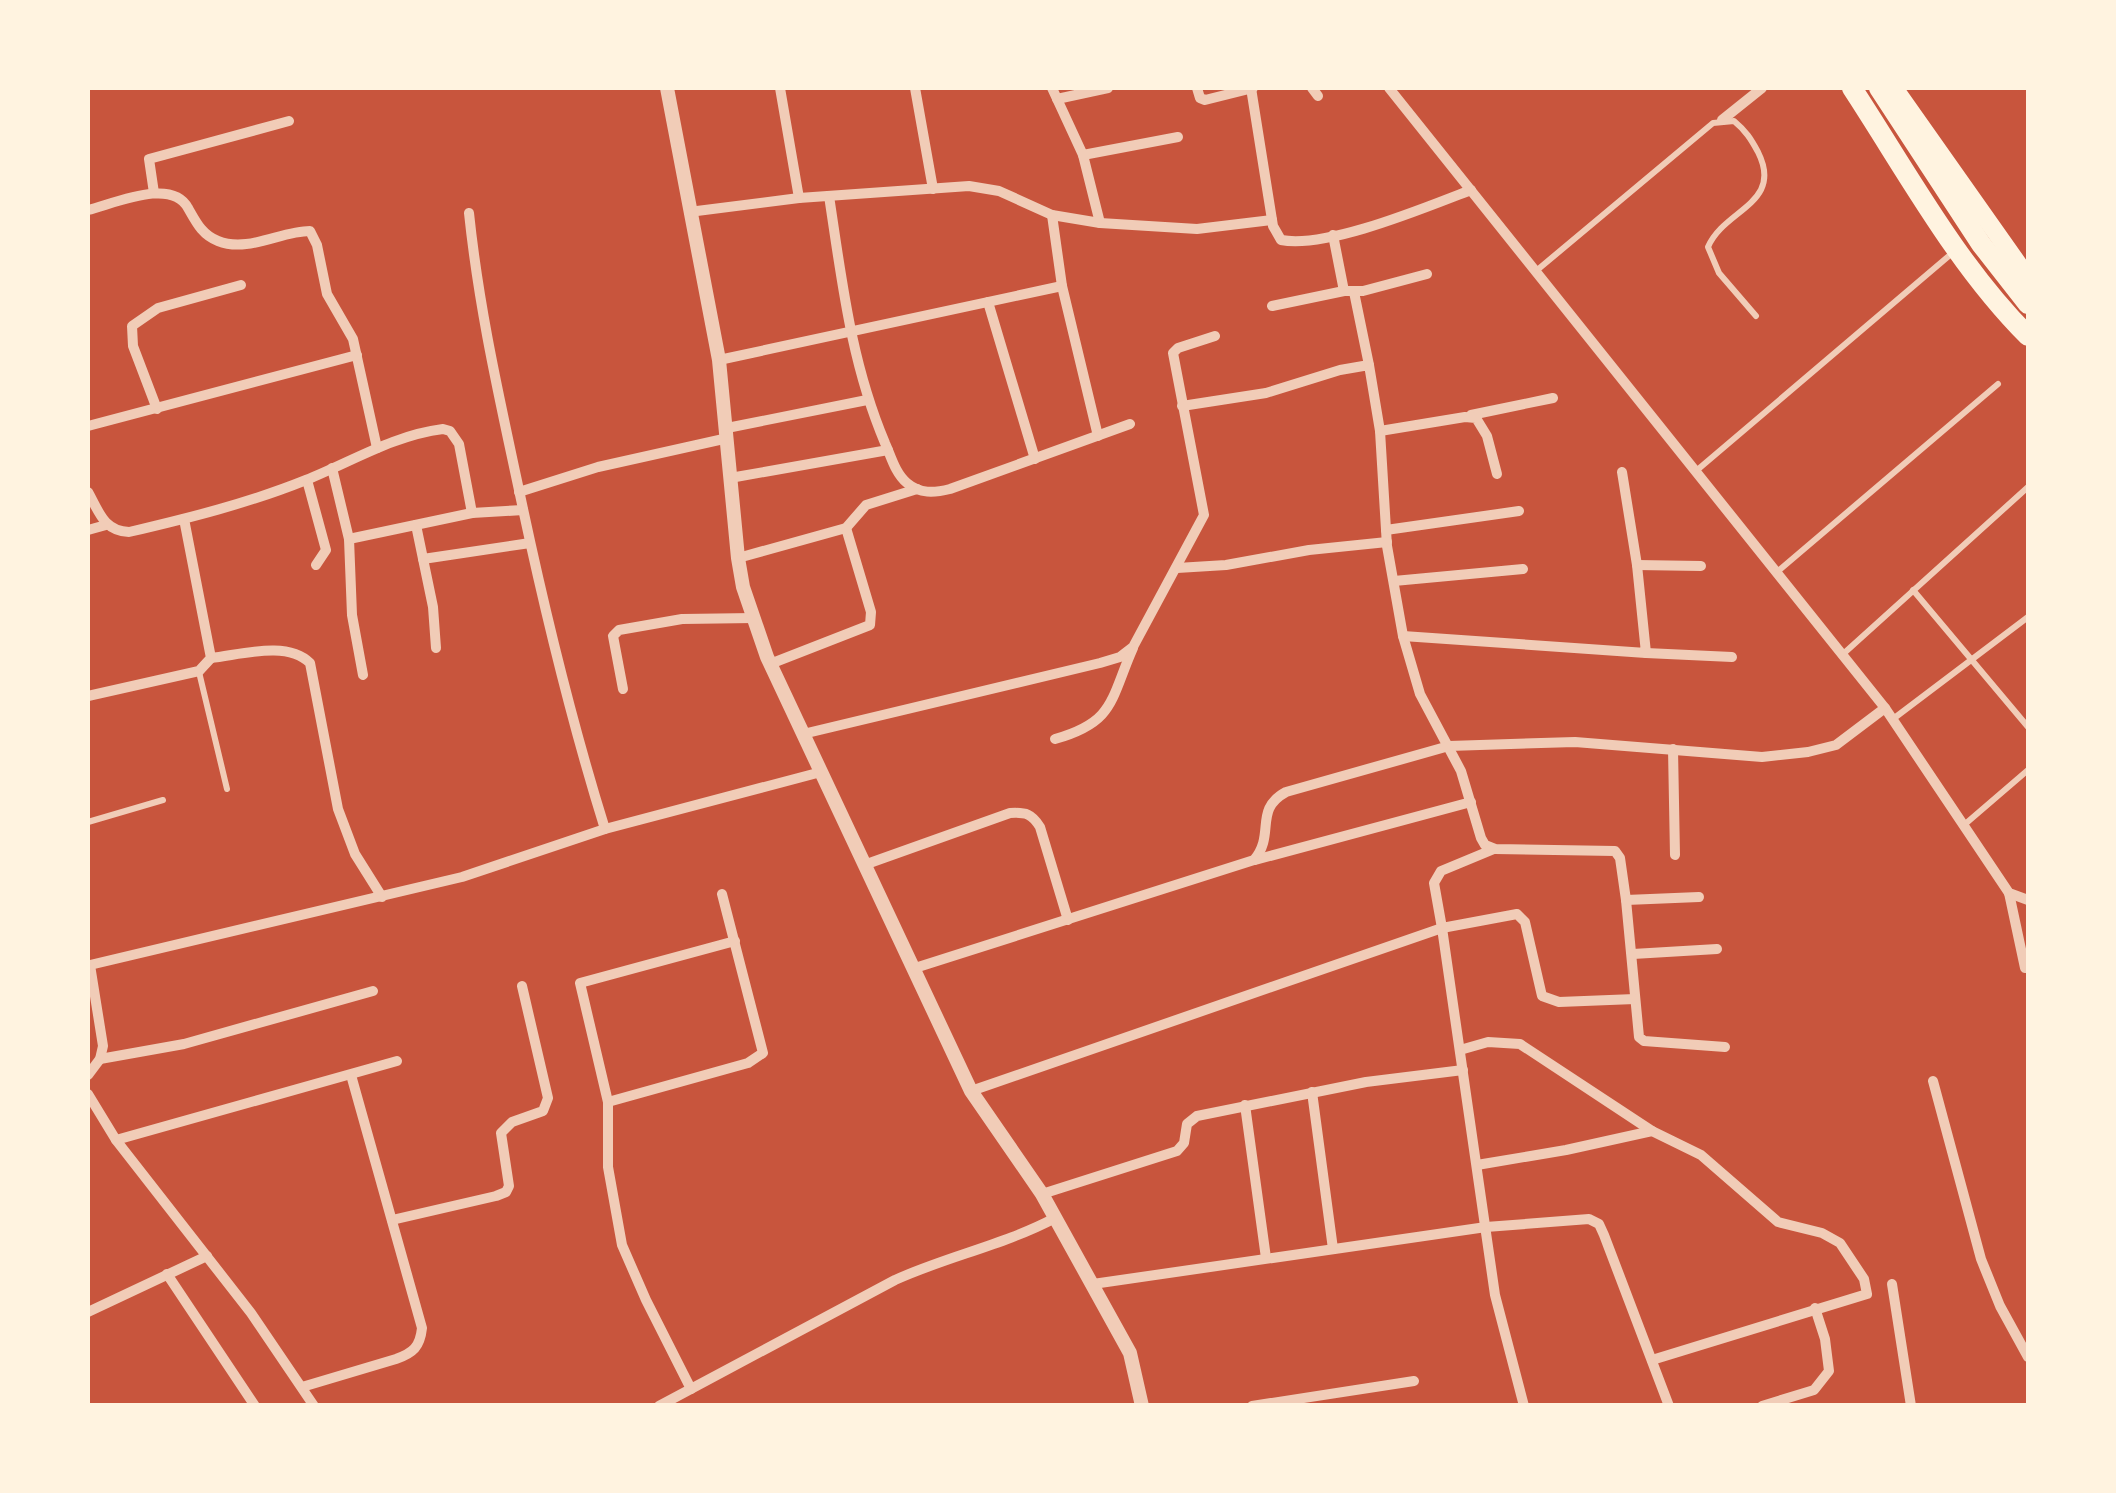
<svg xmlns="http://www.w3.org/2000/svg" width="2116" height="1493" font-family="Karla,sans-serif">
  <rect width="100%" height="100%" fill="#c8553d"/>
  <g fill="none" stroke-linecap="round" stroke-linejoin="round">
    <g stroke="#f1ccb7" stroke-width="6">
      <path d="M1536,271L1713,123L1734,121C1746,131 1751,139 1758,152C1784,204 1724,209 1708,247L1719,273L1756,316"/>
      <polyline points="1696,471 1950,255"/>
      <polyline points="1777,572 1998,384"/>
      <polyline points="1913,590 2028,727"/>
      <polyline points="1842,655 2028,487"/>
      <polyline points="199,672 227,789"/>
      <polyline points="1893,719 2028,617"/>
      <polyline points="88,822 163,800"/>
      <polyline points="1964,825 2028,770"/>
    </g>
    <g stroke="#f1ccb7" stroke-width="10">
      <polyline points="780,88 799,198"/>
      <polyline points="915,88 933,189"/>
      <polyline points="1052,88 1083,155 1100,223"/>
      <polyline points="1197,88 1200,98 1205,100 1253,88"/>
      <path d="M1251,88L1273,226L1281,240C1327,249 1426,207 1471,190"/>
      <polyline points="1312,88 1318,96"/>
      <polyline points="1389,88 1885,708 2009,893 2028,900"/>
      <polyline points="1057,99 1108,88"/>
      <polyline points="1722,120 1762,88"/>
      <polyline points="1083,155 1178,137"/>
      <polyline points="154,193 149,159 289,121"/>
      <path d="M829,196C842,281 851,363 885,443C891,456 895,473 907,483C920,494 934,493 950,489L1130,424"/>
      <path d="M88,210C113,204 172,177 188,208C196,222 202,235 218,241C248,253 281,231 310,231L317,245L327,294L353,339L377,448"/>
      <polyline points="689,212 799,198 969,186 999,191 1052,215 1100,223 1197,229 1272,220"/>
      <path d="M469,213C479,309 499,396 519,490C543,604 570,717 605,829"/>
      <polyline points="1052,215 1062,286 1098,436"/>
      <polyline points="1333,235 1344,291 1363,291 1427,274"/>
      <polyline points="1354,292 1369,365"/>
      <polyline points="988,302 1035,459"/>
      <polyline points="1272,306 1344,291"/>
      <polyline points="719,360 1062,286"/>
      <polyline points="1182,406 1266,393 1340,370 1369,365 1380,431 1387,546 1403,636 1420,694 1461,771 1481,838 1485,845 1495,849 1615,851 1620,858 1626,900 1639,1037 1644,1041 1725,1047"/>
      <polyline points="157,409 133,346 132,326 158,308 241,285"/>
      <polyline points="1471,415 1553,398"/>
      <polyline points="88,426 357,355"/>
      <polyline points="727,428 867,400"/>
      <polyline points="1380,431 1465,417 1476,418 1487,436 1497,474"/>
      <polyline points="332,468 349,539 352,615 363,675"/>
      <polyline points="730,478 888,450"/>
      <polyline points="307,480 326,550 316,565"/>
      <path d="M88,492C99,512 104,531 129,532C189,518 249,503 306,480C351,462 394,435 443,429L450,431L459,444L472,513"/>
      <polyline points="519,492 598,467 728,438"/>
      <polyline points="416,525 433,607 436,648"/>
      <polyline points="88,530 106,525"/>
      <polyline points="1386,530 1519,511"/>
      <polyline points="349,539 472,513 523,510"/>
      <polyline points="738,558 846,528 866,505 917,489"/>
      <polyline points="423,559 530,543"/>
      <polyline points="1637,565 1701,566"/>
      <polyline points="1177,568 1226,565 1309,550 1387,542"/>
      <polyline points="1394,581 1523,569"/>
      <polyline points="1403,636 1646,653 1637,565 1622,472"/>
      <polyline points="1646,653 1732,657"/>
      <path d="M211,658C240,655 287,640 310,663L338,809L355,854L382,897"/>
      <polyline points="770,664 870,625 871,612 846,528"/>
      <polyline points="623,689 613,636 619,630 682,619 754,618"/>
      <polyline points="88,696 199,671 211,658 184,519"/>
      <polyline points="803,734 1100,663 1120,657 1133,647 1204,515 1173,353 1178,348 1215,336"/>
      <path d="M1055,739C1115,722 1110,700 1133,648"/>
      <polyline points="1673,749 1675,855"/>
      <polyline points="1494,849 1441,871 1434,883 1442,928 1517,914 1525,922 1542,996 1559,1002 1635,999"/>
      <polyline points="1255,860 1471,802"/>
      <path d="M864,865L1010,813C1026,812 1032,814 1040,827L1068,920"/>
      <polyline points="2009,893 2025,968"/>
      <polyline points="1626,900 1699,897"/>
      <polyline points="1633,954 1717,949"/>
      <path d="M915,968L1254,860C1276,834 1253,810 1286,792L1449,746L1575,742L1762,757L1808,752L1836,745L1885,708"/>
      <polyline points="1460,1050 1488,1042 1520,1044 1652,1131"/>
      <polyline points="100,1059 184,1044 373,991"/>
      <polyline points="88,1075 100,1059 103,1046 90,965 462,877 605,829 821,772"/>
      <polyline points="1933,1081 1981,1259 2000,1306 2028,1357"/>
      <polyline points="971,1091 1442,928 1495,1295 1524,1406"/>
      <polyline points="1312,1092 1333,1249"/>
      <polyline points="88,1094 116,1140 251,1313 314,1406"/>
      <polyline points="608,1102 748,1063 763,1053 722,894"/>
      <polyline points="1245,1105 1266,1258"/>
      <polyline points="116,1140 397,1061"/>
      <polyline points="1477,1165 1566,1150 1652,1131 1701,1155 1778,1222 1822,1233 1840,1243 1864,1279 1867,1294 1652,1360"/>
      <polyline points="1042,1194 1177,1151 1184,1143 1187,1124 1197,1116 1366,1082 1463,1070"/>
      <polyline points="392,1220 496,1196 506,1192 509,1186 501,1133 512,1122 543,1111 548,1098 522,986"/>
      <polyline points="167,1274 255,1406"/>
      <polyline points="1093,1284 1486,1227 1589,1219 1599,1224 1604,1235 1669,1406"/>
      <polyline points="1892,1284 1911,1406"/>
      <polyline points="88,1312 207,1256"/>
      <path d="M302,1387L396,1359C413,1353 420,1347 422,1328L351,1075"/>
      <polyline points="691,1389 646,1300 622,1245 608,1167 608,1102 580,983 735,941"/>
      <path d="M659,1406L895,1280C948,1256 1004,1245 1055,1218"/>
      <polyline points="1252,1406 1414,1381"/>
      <polyline points="1762,1406 1814,1390 1829,1371 1825,1339 1815,1308"/>
    </g>
    <polyline stroke="#f1ccb7" stroke-width="14" points="667,88 719,360 738,558 743,587 767,657 971,1091 1042,1194 1130,1353 1142,1406"/>
    <polyline stroke="#fff3e0" stroke-width="18" points="1894,88 2028,278"/>
    <g stroke="#fff3e0" stroke-width="20">
      <path d="M1852,88C1907,172 1957,265 2028,336"/>
      <polyline points="1879,88 1981,244 2028,304"/>
    </g>
  </g>
  <rect width="2116" height="1493" fill="none" stroke="#fff3e0" stroke-width="180"/>
</svg>
